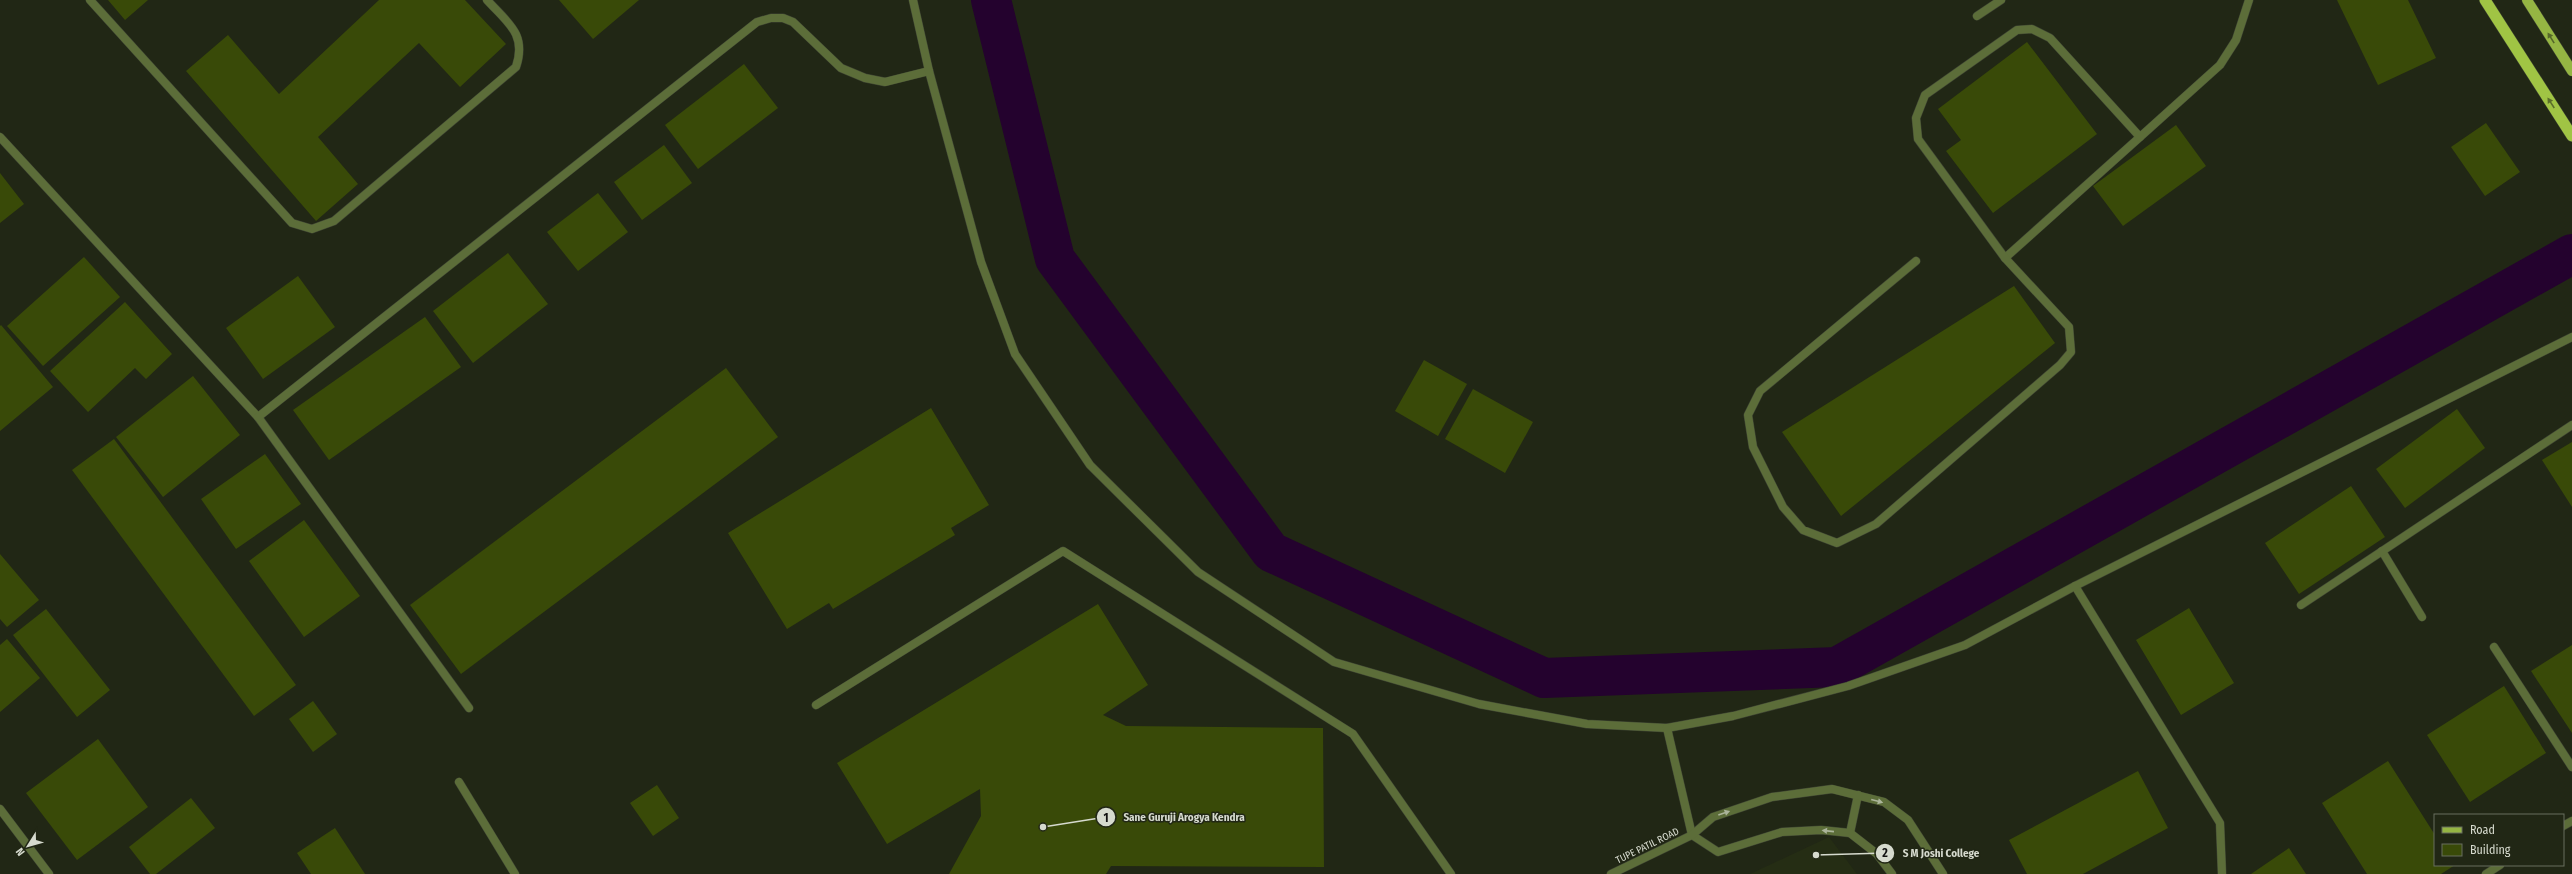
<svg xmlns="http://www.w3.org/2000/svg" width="2572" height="874" font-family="'Fira Sans Condensed',sans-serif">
  <rect width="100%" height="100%" fill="#212715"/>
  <polygon fill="#252d14" points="1829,837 1857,874 1750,874"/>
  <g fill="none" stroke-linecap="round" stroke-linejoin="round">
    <polyline stroke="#24022e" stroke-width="40" points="991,0 1055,259 1271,552 1544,678 1837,667 2572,254"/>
  </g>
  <g fill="#394a08">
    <polygon points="108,0 148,0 125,20"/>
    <polygon points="379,0 465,0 506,44 460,87 419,43 318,137 358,184 316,221 186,71 228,35 279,94"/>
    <polygon points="559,0 639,0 593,39"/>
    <polygon points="2337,0 2408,0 2436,58 2378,85"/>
    <polygon points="2027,42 2097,134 1993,213 1946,151 1961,140 1938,109"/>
    <polygon points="744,64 778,108 698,169 665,125"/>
    <polygon points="2486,123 2520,172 2485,196 2451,147"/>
    <polygon points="2176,125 2206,166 2123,226 2093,186"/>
    <polygon points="664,145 692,183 642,220 614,182"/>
    <polygon points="0,173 24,204 0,223"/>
    <polygon points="598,193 628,232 578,271 547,232"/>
    <polygon points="508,253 548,304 473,363 433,311"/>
    <polygon points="84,257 120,297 43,366 7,326"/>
    <polygon points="298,276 335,327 263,379 226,328"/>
    <polygon points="2014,286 2055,343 1841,516 1782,432"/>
    <polygon points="125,302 172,354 146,379 135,368 88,412 50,371"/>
    <polygon points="425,317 461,367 329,460 293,410"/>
    <polygon points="1,325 53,387 0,431 0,326"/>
    <polygon points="1424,360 1467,384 1438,436 1395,411"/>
    <polygon points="726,368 778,437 461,674 410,605"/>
    <polygon points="193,376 240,435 163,497 116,437"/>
    <polygon points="1473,389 1533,422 1505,473 1445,439"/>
    <polygon points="931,408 989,505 951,528 955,535 833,609 829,603 787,629 728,533"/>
    <polygon points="2457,409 2485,448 2405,508 2376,469"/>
    <polygon points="114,439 296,685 254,716 72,470"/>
    <polygon points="2572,442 2572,507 2542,460"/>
    <polygon points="265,454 301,504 236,549 201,499"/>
    <polygon points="2351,486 2385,537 2299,594 2265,543"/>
    <polygon points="304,520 360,596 304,637 249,561"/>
    <polygon points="0,554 39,600 7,627 0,619"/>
    <polygon points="1098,604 1148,685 1103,715 1126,726 1323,728 1324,867 1111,866 1106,874 949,874 981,816 980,789 887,844 837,763"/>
    <polygon points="2189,608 2234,683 2181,715 2136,640"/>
    <polygon points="46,609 110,690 77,717 13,635"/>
    <polygon points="7,639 40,678 0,712 0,645"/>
    <polygon points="2572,645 2572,733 2531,671"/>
    <polygon points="2504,686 2546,753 2470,802 2427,735"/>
    <polygon points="313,701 337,734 313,752 289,719"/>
    <polygon points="98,739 148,807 77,860 26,793"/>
    <polygon points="2388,761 2435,835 2435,865 2455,865 2441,874 2367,874 2322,803"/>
    <polygon points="2138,771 2168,828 2083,874 2027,874 2009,840"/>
    <polygon points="657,785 679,818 653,836 630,803"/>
    <polygon points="191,798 215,828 156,874 150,874 129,847"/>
    <polygon points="335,828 365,874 311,874 297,853"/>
    <polygon points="2289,848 2306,874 2251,874"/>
  </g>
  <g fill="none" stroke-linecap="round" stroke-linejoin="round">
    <defs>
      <g id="service">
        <polyline points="1977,16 2001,0"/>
        <polyline points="2005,258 2140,137"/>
        <polyline points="1916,261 1760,391 1748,415 1753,447 1783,507 1803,530 1837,543 1876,524 2060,365 2071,352 2069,327 2005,258 1918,139 1916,118 1925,95 2017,30 2032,29 2050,38 2140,137 2220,65 2236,40 2249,0"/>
        <polyline points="2382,551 2422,617"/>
        <polyline points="2075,586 2220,823 2222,874"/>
        <polyline points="2301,605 2572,425"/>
        <polyline points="2494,647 2572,767"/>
        <polyline points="816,705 1063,551 1353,734 1451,874"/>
        <polyline points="2563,826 2572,821"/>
        <polyline points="2486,874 2500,865"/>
      </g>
      <g id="minor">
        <path d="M90,0L292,223L312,229L334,221L516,67C527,34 508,23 487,0"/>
        <polyline points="0,137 258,417 469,708"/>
        <polyline points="258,417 757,22 771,18 783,18 793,22 841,68 865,78 885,82 929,71"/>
        <polyline points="459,782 515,874"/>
        <polyline points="0,809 49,874"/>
      </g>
      <g id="tertiary">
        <polyline points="913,0 929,71 981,262 1015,354 1090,465 1198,572 1334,662 1479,704 1587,724 1667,728 1733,716 1848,686 1965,645 2075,586 2572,337"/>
        <polyline points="1667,728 1692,835"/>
        <polyline points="1850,833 1858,795"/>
        <polyline points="1692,835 1718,852 1782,832 1821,830 1850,833 1877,854 1892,874"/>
        <polyline points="1611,874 1692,835 1713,817 1772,797 1832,789 1884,802 1908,820 1943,874"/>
      </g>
      <polyline id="primary" points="2527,0 2572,71"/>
      <polyline id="trunk" points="2485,0 2572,136"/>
    </defs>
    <use href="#service" stroke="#3e4433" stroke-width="9"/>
    <use href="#minor" stroke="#3e4433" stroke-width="9"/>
    <use href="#tertiary" stroke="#3e4433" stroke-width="9"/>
    <use href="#primary" stroke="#3e4433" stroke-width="11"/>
    <use href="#trunk" stroke="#3e4433" stroke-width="12"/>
    <use href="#service" stroke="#5c6d39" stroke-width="8"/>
    <use href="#minor" stroke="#5c6d39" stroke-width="8"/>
    <use href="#tertiary" stroke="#5c6d39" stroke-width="8"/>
    <use href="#primary" stroke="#95b543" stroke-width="10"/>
    <use href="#trunk" stroke="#a0c444" stroke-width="11"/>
  </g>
  <defs><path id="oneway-solid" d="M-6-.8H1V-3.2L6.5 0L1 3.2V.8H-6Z"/></defs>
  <use fill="#55672a" href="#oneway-solid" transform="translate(2551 38) rotate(-122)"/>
  <use fill="#5a6e2a" href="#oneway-solid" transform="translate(2551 103) rotate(-123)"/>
  <g fill="#abb49a">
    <use href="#oneway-solid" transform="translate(1877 801) rotate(15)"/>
    <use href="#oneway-solid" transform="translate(1724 813) rotate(-19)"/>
    <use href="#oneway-solid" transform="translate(1828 831) rotate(-174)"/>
  </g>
  <g text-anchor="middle" stroke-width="3" stroke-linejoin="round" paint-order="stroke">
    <g font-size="10" fill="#d6dace" stroke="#212715">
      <text transform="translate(1647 845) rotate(-26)" y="4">TUPE PATIL ROAD</text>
    </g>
  </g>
  <path fill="none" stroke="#d6dace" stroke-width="1.5" d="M1043 827L1106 817M1816 855L1885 853"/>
  <g fill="#d6dace" stroke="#212715" stroke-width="1.5">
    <circle cx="1043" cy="827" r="4"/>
    <circle cx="1816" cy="855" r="4"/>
    <circle cx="1106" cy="817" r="10"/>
    <circle cx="1885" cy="853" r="10"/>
  </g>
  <g font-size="12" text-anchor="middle" font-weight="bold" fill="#111">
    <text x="1106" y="822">1</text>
    <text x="1885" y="857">2</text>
  </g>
  <g font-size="11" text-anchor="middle" font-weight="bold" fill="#d6dace" stroke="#212715" stroke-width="3" stroke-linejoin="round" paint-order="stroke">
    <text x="1184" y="821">Sane Guruji Arogya Kendra</text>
    <text x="1941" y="857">S M Joshi College</text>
  </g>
  <rect x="2434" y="814" width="130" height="52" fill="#212715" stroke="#696f5f"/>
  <rect x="2442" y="827" width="20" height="6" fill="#95b543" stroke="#696f5f"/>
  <text x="2470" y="834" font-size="12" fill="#d6dace">Road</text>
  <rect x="2442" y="844" width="20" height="12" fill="#394a08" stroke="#696f5f"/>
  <text x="2470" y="854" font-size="12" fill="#d6dace">Building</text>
  <g transform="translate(28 846) rotate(233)" stroke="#212715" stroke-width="3" paint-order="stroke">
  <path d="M0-3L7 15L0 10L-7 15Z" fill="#d6dace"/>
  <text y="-6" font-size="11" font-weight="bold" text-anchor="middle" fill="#d6dace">N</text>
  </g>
</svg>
